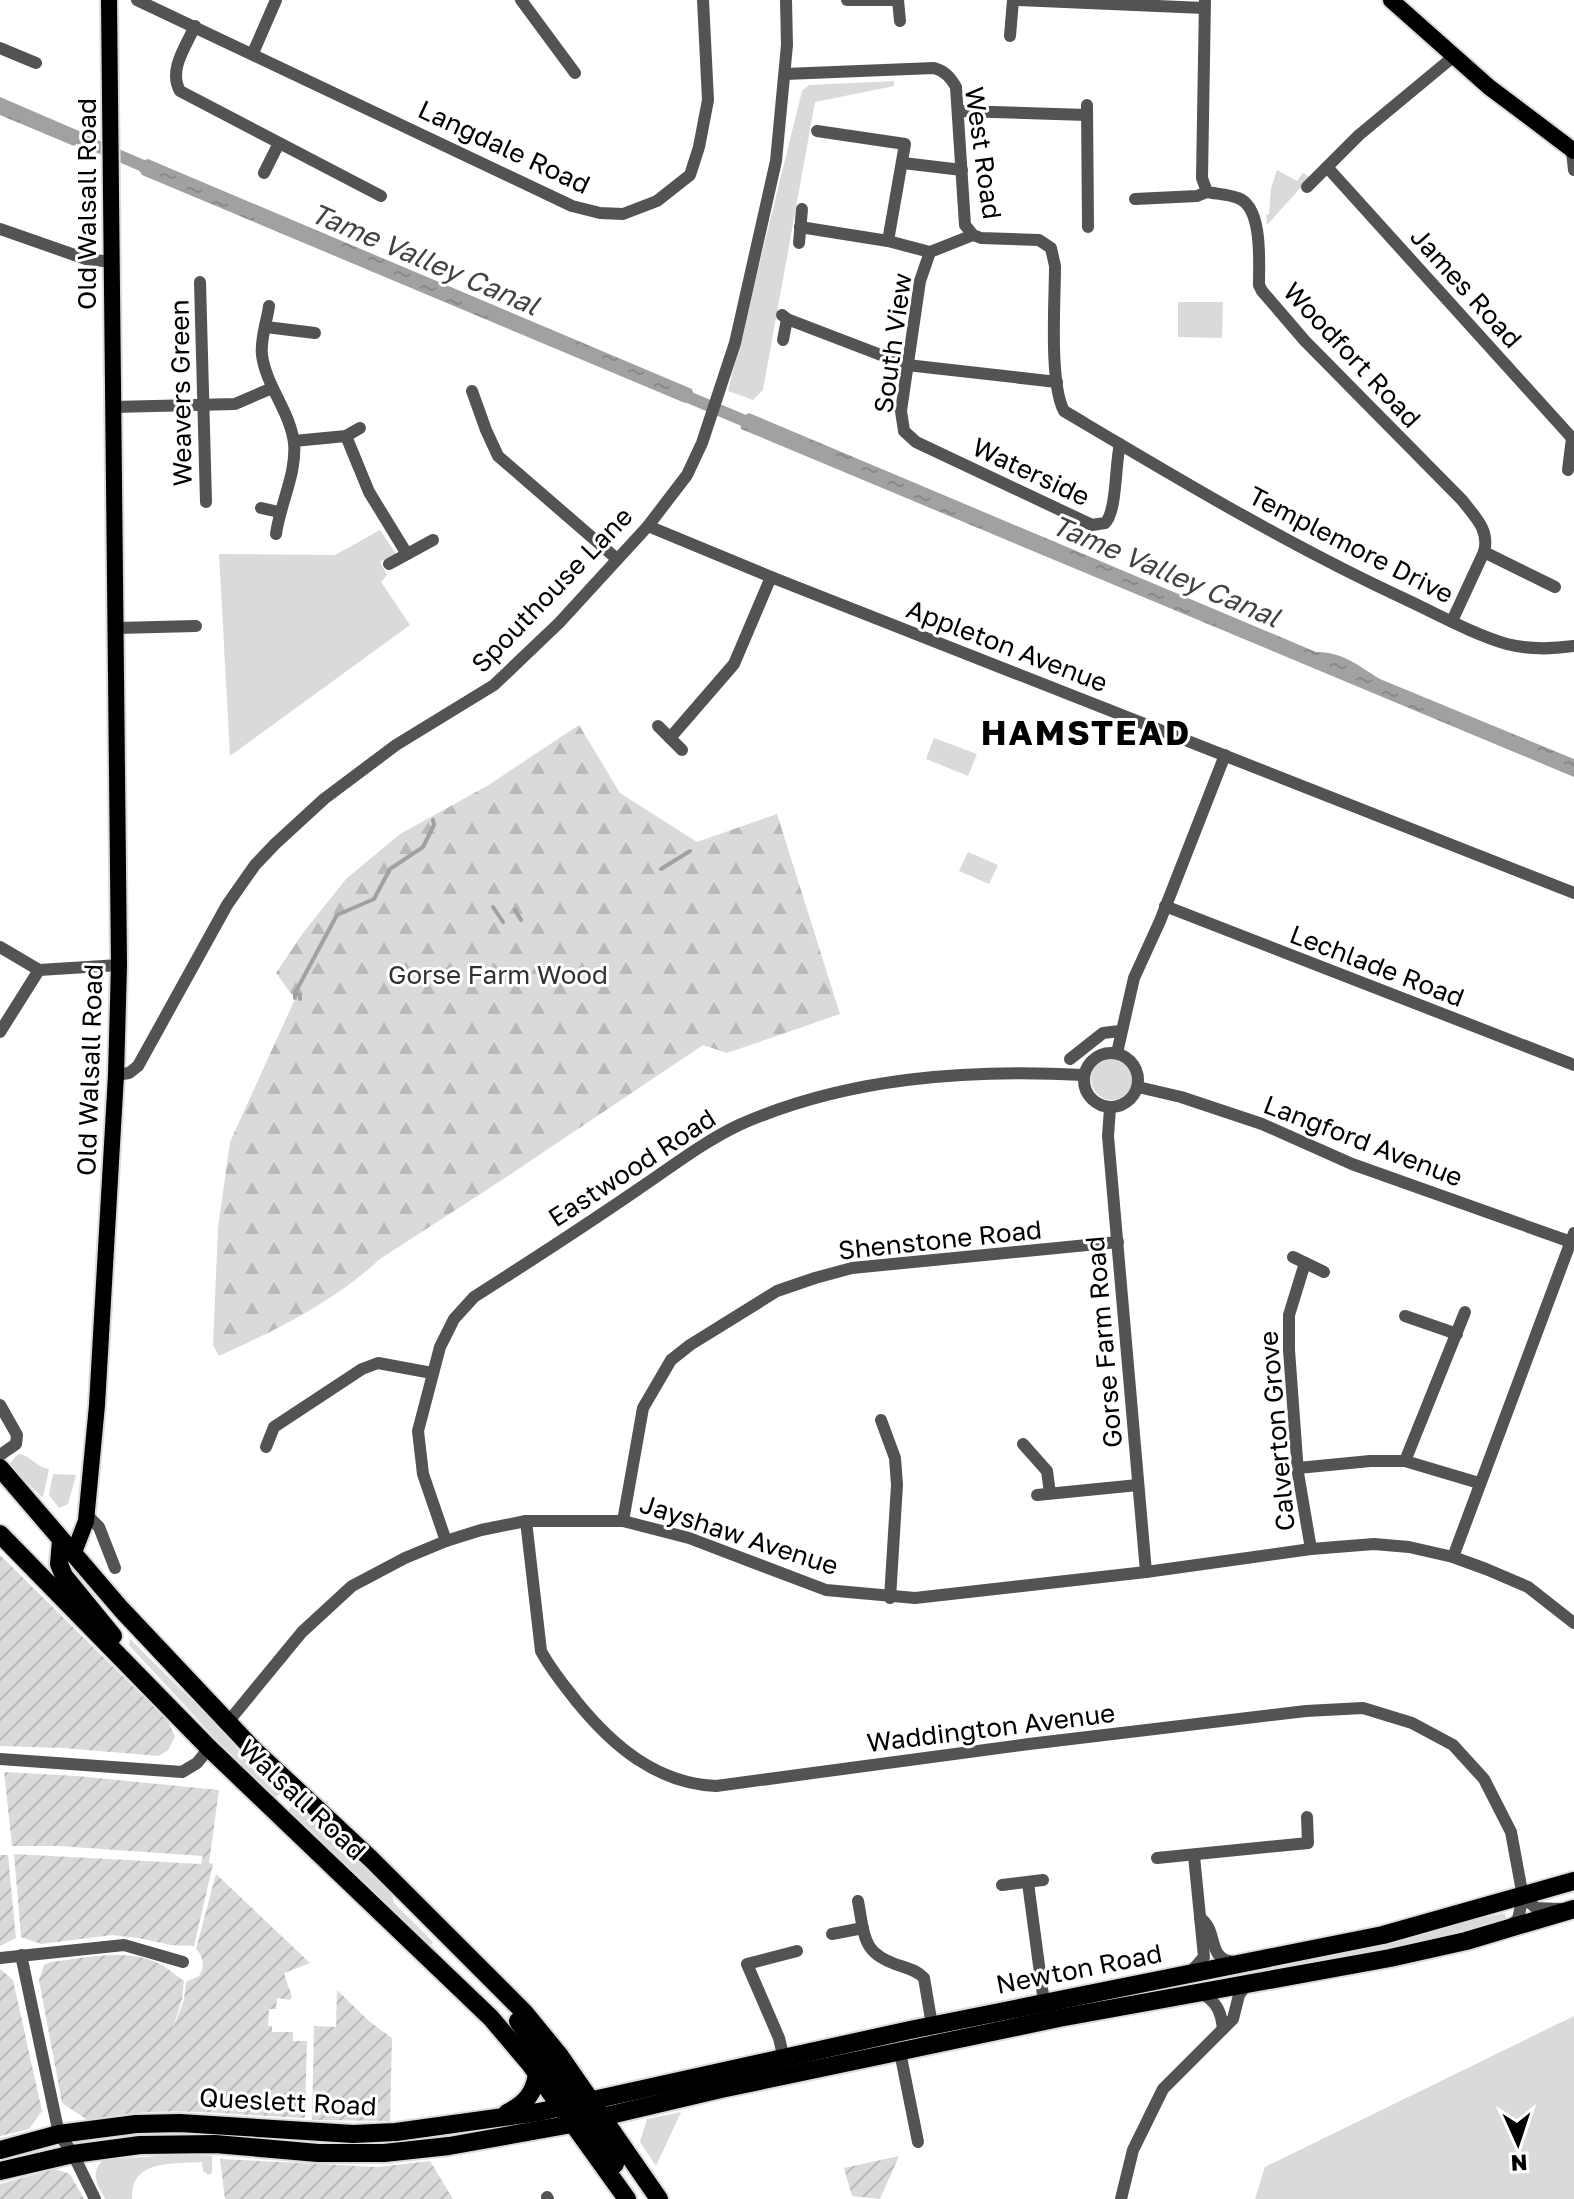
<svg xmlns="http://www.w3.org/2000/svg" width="1574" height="2199" font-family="'Golos Text',sans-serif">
  <defs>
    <pattern id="forest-firs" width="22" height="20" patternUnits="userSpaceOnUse" patternTransform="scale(2)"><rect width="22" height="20" fill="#dadada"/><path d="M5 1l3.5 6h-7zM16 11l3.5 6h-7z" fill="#b9b9b9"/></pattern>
    <pattern id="garden-furrows" width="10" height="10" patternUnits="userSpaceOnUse" patternTransform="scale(2)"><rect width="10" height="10" fill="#dadada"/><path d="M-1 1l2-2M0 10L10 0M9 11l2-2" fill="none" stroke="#b9b9b9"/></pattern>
    <pattern id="water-ripples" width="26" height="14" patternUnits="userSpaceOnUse" patternTransform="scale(2)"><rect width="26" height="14" fill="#a1a1a1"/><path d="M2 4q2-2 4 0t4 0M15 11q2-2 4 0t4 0" fill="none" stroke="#898989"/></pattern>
  </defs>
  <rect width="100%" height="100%" fill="#fff"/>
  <g fill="#dadada">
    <polygon points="894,81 894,86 815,102 763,390 753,400 728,391 802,91 809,85"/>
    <polygon points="1277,170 1297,181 1303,173 1310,177 1267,225 1266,215 1269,214 1271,188"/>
    <polygon points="1178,302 1223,302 1222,338 1178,337"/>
    <polygon points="380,530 396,554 380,562 387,575 381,582 410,625 230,756 219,554 335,555"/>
    <polygon points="934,738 977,754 968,776 926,759"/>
    <polygon points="968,852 998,865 989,884 959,871"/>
    <circle cx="1112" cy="1079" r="21"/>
    <path d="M18,1454C32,1455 33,1466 49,1469L43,1498L9,1465Z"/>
    <polygon points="53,1474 76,1475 68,1504 59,1508 49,1495"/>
    <polygon points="130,1639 226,1734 253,1769 281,1793 272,1800 129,1645"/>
    <polygon points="296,1803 391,1889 394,1903 433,1942 429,1948 289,1815 290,1808"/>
    <polygon points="1505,1913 1506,1920 1462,1936 874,2051 872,2047 1291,1961"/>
    <polygon points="1574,2016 1574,2199 1255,2199 1265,2167"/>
    <polygon points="681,2112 656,2166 640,2142 647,2119"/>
    <polygon points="184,2132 370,2143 425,2138 425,2142 370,2147 78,2145 76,2140"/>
    <path d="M184,2154L212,2156V2173L208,2175L203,2171L202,2162C174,2164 130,2159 132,2199H105C97,2183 90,2174 103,2160Z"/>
  </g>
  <path fill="url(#forest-firs)" d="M579,725L620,793L697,842L777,814L840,1014L727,1053L703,1045L508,1176L380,1259C335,1301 275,1331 219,1356L213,1345L218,1228L230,1142L295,999L276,973L303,933L346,879L400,834L487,786Z"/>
  <g fill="url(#garden-furrows)">
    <polygon points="0,1555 168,1721 175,1737 168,1750 159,1756 63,1748 0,1746"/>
    <polygon points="4,1772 77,1776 219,1790 209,1863 213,1864 194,1946 171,1945 138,1938 112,1935 41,1944 21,1937 14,1854 201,1864 203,1856 59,1846 12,1846"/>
    <polygon points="0,1855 8,1855 16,1938 0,1946"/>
    <path d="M216,1874L310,1963L284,1973L292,1997L290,2000L277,1998L276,2009H269L268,2026H272V2032H293V2041H307L305,2118C233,2116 161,2103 89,2121L62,2103L39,1980L44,1965L51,1962C85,1958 125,1948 158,1963C165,1966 177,1976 184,1981L182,1999L172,2031L184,2000L186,1982L199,1976C205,1966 204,1957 196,1949Z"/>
    <polygon points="0,1969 13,1980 42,2111 29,2129 0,2136"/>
    <polygon points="337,1990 369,2021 392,2038 390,2121 312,2120 314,2026 336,2027"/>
    <polygon points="899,2156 880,2199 852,2196 844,2168"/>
    <polygon points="220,2159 378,2167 430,2161 453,2199 225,2199"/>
    <polygon points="55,2169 70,2174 84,2199 0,2199 0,2184"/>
  </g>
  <g fill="url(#water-ripples)">
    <polygon points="0,97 79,131 81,140 74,146 0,115"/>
    <polygon points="148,159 692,389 695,400 685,403 142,175 135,163"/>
    <path d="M749,413L1316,652C1343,652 1357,665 1380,679L1574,759V777L741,429L740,418Z"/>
  </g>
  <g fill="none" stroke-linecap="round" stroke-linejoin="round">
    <g stroke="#a1a1a1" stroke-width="4">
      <polyline points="661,869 690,851"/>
      <polyline points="493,907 503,922"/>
      <polyline points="515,910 521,920"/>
      <polyline points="295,993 300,995 300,999"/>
      <polyline points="295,998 295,993 337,915 374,899 390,869 423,847 434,825 433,820"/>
    </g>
    <g stroke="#a1a1a1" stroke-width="12">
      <polyline points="66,133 148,168"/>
      <polyline points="681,394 752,424"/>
    </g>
    <defs>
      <g id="major">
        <polyline points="1391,0 1489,87 1574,151"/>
        <polyline points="73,1555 86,1521 97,1405 116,1075 119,965 109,0"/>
      </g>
      <g id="highway">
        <polyline points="0,1468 121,1609 253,1749 371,1859 524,2012 560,2056 659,2199"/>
        <polyline points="0,1534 209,1748 491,2018 530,2064 627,2199"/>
        <polyline points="61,1541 59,1564 64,1576 113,1636"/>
        <polyline points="518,2021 570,2095 575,2105 576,2114"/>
        <path d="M592,2108C590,2130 604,2146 615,2164"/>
        <path d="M507,2113C525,2104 534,2094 537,2074"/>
        <polyline points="0,2150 59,2134 136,2124 180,2123 353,2134 396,2132 539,2112 910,2030 1383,1935 1574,1881"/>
        <polyline points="0,2171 73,2154 140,2145 215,2144 318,2153 384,2153 449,2146 572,2124 721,2089 1059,2018 1390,1958 1466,1941 1574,1909"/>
      </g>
    </defs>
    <use href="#major" stroke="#dbdbdb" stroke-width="20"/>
    <use href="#highway" stroke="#dbdbdb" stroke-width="22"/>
    <g stroke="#535353" stroke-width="12">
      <polyline points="137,0 572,206 600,213 623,214 657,201 690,175 699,147 708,100 703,0"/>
      <polyline points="521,0 575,73"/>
      <polyline points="847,0 897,0"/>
      <polyline points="898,0 900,21"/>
      <polyline points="1018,0 1204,8"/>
      <path d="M1205,0L1202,178L1207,192C1217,194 1228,194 1238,198C1263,207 1259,262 1259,285L1262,291L1305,341L1462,500C1475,517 1490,530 1484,552L1452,621"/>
      <path d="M195,26C186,46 168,70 180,91L381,196"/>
      <polyline points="1010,36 1013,0"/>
      <polyline points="0,48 36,63"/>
      <polyline points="253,53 276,0"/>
      <path d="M785,74L934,68C945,71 950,77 956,87L965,225L973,235L981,238L1039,240L1051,248L1055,266C1055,301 1049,383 1064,411C1177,478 1288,545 1407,600C1439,615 1473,634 1507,644C1530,650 1551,649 1574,646"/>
      <polyline points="1087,105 1088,227"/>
      <polyline points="958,111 1087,115"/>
      <polyline points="817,131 905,144 888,241"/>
      <polyline points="1572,151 1574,170"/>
      <polyline points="903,163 962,170"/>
      <polyline points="1327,167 1572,438 1574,437"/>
      <polyline points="264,173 279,143"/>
      <polyline points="1307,187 1359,135 1453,57"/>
      <polyline points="1135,199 1197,196 1207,192"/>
      <polyline points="800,227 888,241 930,252"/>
      <polyline points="0,229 86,259 112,262"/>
      <path d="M973,235L930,252L920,281L901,411L904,431L916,442L1092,525L1105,523C1117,512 1115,464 1120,444"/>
      <polyline points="799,243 802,209"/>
      <polyline points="200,282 206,502"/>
      <path d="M269,306C267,321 260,340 262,355C266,386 290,411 294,443C297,473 280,504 276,534"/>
      <polyline points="782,315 787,319 783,340"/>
      <polyline points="787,319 907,365 1057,382"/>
      <polyline points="266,327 315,333"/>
      <polyline points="472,391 486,430 498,456 617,559"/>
      <polyline points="114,407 235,404 272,388"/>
      <polyline points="346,436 369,492 407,554"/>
      <polyline points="294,441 346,436 360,428"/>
      <polyline points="1568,470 1572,438"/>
      <polyline points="261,508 279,512"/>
      <polyline points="648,526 771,577 1574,893"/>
      <polyline points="1484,552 1555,587"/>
      <polyline points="389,564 433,540"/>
      <polyline points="117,628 196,626"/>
      <polyline points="658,726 682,750"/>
      <polyline points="670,738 734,664 771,577"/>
      <polyline points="1165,906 1574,1065"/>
      <polyline points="0,947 39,970 119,965"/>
      <polyline points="0,1032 39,970"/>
      <circle cx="1111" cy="1080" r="27"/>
      <polyline points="1117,1053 1134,978 1160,921 1225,755"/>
      <polyline points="1070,1059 1103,1033 1120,1031"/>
      <polyline points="116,1075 129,1073 138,1066 227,905 255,865 275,844 324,799 396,745 494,685 559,623 648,526 687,475 702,443 735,343 776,161 787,45 786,0"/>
      <polyline points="1138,1087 1181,1097 1262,1124 1352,1164 1571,1242"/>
      <polyline points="1110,1108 1108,1136 1146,1572"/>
      <polyline points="1293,1257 1324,1272"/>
      <polyline points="1305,1263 1289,1315 1289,1350 1298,1473 1311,1549"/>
      <polyline points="1465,1312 1405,1461 1479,1483"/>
      <polyline points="1405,1316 1457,1334"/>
      <polyline points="0,1405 17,1435 16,1444 0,1455"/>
      <polyline points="881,1420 895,1458 897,1485 890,1598"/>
      <polyline points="1023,1444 1047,1471 1050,1493"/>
      <polyline points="266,1447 274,1427 362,1369 378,1363 432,1373"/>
      <polyline points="1298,1468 1370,1461 1405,1461"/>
      <polyline points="1037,1495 1138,1485"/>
      <polyline points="86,1514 99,1527 115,1568"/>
      <path d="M526,1521L541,1651C551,1670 564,1685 577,1702C613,1746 656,1783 716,1786L1029,1744L1306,1711L1363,1708L1412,1723L1453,1745L1484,1779L1511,1832L1523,1897L1518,1919L1510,1926"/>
      <polyline points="623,1521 643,1408 671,1360 690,1345 777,1291 815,1278 852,1268 1118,1242"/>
      <path d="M446,1541L423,1474L418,1431L440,1347L454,1319L474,1297C529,1262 583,1227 637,1190C670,1168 703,1142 739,1125C847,1077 968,1069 1084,1075"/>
      <polyline points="1453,1557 1574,1233"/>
      <polyline points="228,1722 302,1632 352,1586 405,1558 446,1541 481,1530 526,1521 623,1521 689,1538 826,1590 915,1598 1146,1572 1311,1549 1374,1544 1409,1547 1453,1557 1486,1569 1528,1587 1574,1623"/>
      <polyline points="0,1759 182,1772 197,1763 209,1748"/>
      <polyline points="1157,1858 1308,1843 1307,1817"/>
      <polyline points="1028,1883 1044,2003"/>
      <polyline points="1002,1885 1043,1880"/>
      <polyline points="1523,1897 1536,1908 1560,1909"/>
      <path d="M858,1901C865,1938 862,1954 901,1966C910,1969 918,1971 924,1978L932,2025"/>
      <path d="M1200,1918C1219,1931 1206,1958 1233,1962"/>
      <polyline points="832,1934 863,1928"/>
      <polyline points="21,1955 59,2134 73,2154 95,2199"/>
      <polyline points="0,1958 124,1945 183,1962"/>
      <polyline points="1189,1974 1204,1957 1194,1856"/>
      <path d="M1202,1993C1217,2003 1221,2011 1223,2029"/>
      <polyline points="900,2052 918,2142"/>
      <polyline points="784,2059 779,2038 747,1964 797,1951"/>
      <polyline points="547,2197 548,2199"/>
      <polyline points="1121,2199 1133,2150 1163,2089 1233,2019 1239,1995 1246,1985"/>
    </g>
    <use href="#major" stroke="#000" stroke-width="16"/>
    <use href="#highway" stroke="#000" stroke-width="18"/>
  </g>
  <g text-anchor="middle" stroke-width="6" stroke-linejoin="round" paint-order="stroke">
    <g font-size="26" fill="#000" stroke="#fff">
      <text transform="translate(504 147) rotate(25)" y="9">Langdale Road</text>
      <text transform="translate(983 153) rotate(82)" y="9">West Road</text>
      <text transform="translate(87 204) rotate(-90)" y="9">Old Walsall Road</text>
      <text transform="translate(1466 288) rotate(48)" y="9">James Road</text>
      <text transform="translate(893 343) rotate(-82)" y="9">South View</text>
      <text transform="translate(1352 355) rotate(47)" y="9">Woodfort Road</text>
      <text transform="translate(181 393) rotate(-91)" y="9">Weavers Green</text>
      <text transform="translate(1031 472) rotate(25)" y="9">Waterside</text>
      <text transform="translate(1351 545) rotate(27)" y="9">Templemore Drive</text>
      <text transform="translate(552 590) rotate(-46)" y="9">Spouthouse Lane</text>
      <text transform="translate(1007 646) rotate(21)" y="9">Appleton Avenue</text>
      <text transform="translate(1377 966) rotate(21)" y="9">Lechlade Road</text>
      <text transform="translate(90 1070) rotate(-88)" y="9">Old Walsall Road</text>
      <text transform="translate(1363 1141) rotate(21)" y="9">Langford Avenue</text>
      <text transform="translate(632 1168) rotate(-33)" y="9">Eastwood Road</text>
      <text transform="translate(940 1240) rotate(-6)" y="9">Shenstone Road</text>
      <text transform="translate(1104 1342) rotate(-95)" y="9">Gorse Farm Road</text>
      <text transform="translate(1277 1431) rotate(-95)" y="9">Calverton Grove</text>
      <text transform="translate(739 1535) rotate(18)" y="9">Jayshaw Avenue</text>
      <text transform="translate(991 1728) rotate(-7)" y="9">Waddington Avenue</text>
      <text transform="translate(302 1800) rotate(43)" y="9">Walsall Road</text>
      <text transform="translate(1079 1969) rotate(-11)" y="9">Newton Road</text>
      <text transform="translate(288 2102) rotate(3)" y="9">Queslett Road</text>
    </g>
    <g font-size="26" fill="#313131" stroke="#fff">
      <text x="498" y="984">Gorse Farm Wood</text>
    </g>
    <g font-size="28" font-style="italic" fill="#424242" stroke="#fff">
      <text transform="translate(425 259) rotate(23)" y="10">Tame Valley Canal</text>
      <text transform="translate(1166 571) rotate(23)" y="10">Tame Valley Canal</text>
    </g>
    <g font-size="34" font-weight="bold" letter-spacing="2" fill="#000" stroke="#fff">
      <text x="1086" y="745">HAMSTEAD</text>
    </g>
  </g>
  <g transform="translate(1518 2143) rotate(177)" stroke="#ffffff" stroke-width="6" paint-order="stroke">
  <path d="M0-6L14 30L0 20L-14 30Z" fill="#000000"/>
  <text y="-12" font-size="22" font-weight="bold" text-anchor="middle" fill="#000000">N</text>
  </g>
</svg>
